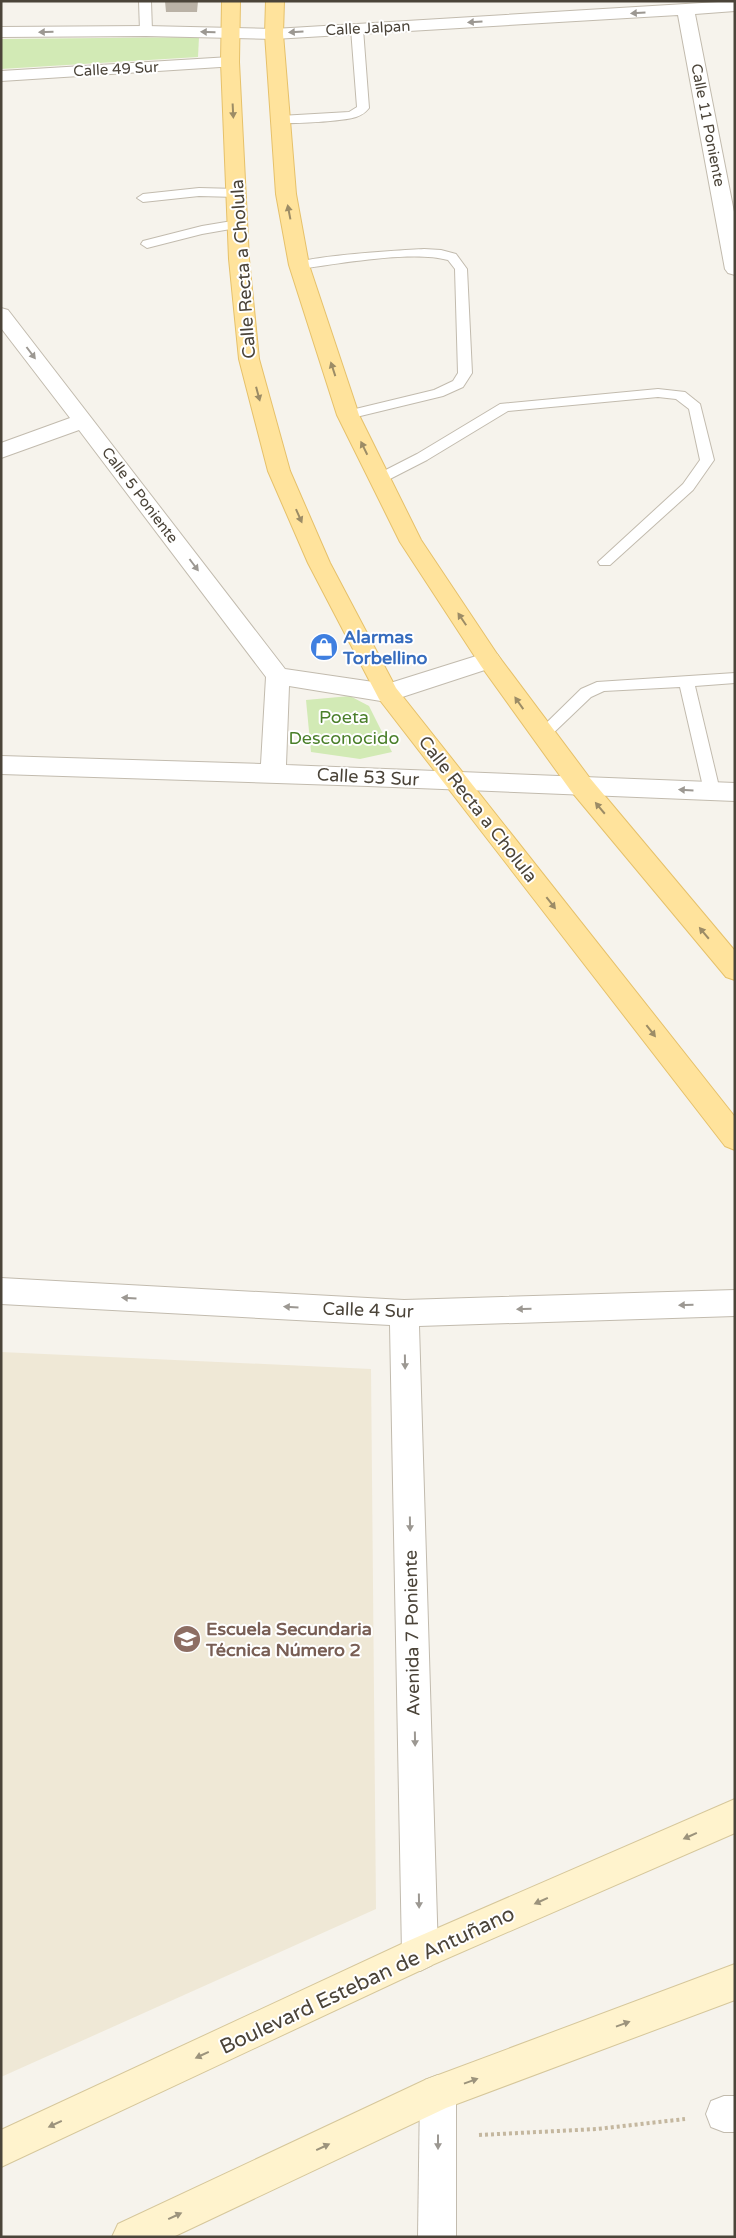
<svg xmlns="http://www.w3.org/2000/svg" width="736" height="2238" font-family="'Varela Round',sans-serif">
  <rect width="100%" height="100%" fill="#f6f3ec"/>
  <polygon fill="#efe8d6" points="1,1352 371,1369 376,1909 1,2077"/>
  <g fill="#d2eab5">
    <polygon points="199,37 198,57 1,69 1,39"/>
    <polygon points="350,696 369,706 392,752 360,759 311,752 306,700"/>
  </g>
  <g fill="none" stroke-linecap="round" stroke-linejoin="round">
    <defs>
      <g id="lane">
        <polygon points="139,1 151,1 152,31 150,33 142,33 140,31"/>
        <path d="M357,26L363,29L369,108C365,113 362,115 356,117C344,121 287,125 276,122L274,120L280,116L349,112L357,107L351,29Z"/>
        <polygon points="199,188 237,189 243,193 237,197 199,196 143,202 137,198 143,194"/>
        <polygon points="238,220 242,221 244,224 242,227 202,234 147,248 141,244 143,241 202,226"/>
        <path d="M424,249L441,250L456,254L467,269L472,373L463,387L443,396L348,419L343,418L341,415L343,412L434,390L453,381L458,373L455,269L448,260C411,250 338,264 299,269L293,265C301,256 405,250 424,249Z"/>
        <polygon points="658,389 685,392 700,404 714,460 693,490 610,565 600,565 598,562 683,484 700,460 689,409 676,399 658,397 508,411 427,460 384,482 374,482 372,479 374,476 417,454 500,404"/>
        <polygon points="735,673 735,683 695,686 720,791 718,795 712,797 706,795 704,791 680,687 604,691 591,697 547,739 542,741 537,739 534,735 581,689 597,682"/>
      </g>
      <g id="street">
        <polygon points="735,1 735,11 695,14 735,217 735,275 728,273 725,269 678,15 274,39 146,36 1,37 1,27 146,26 274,29"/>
        <polygon points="230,57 236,58 239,62 236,66 1,81 1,71"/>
        <polygon points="1,308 8,310 285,669 387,684 489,652 497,654 501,660 497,666 387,702 289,686 286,765 735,783 735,801 368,786 1,774 1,756 261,764 266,677 79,430 1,458 1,443 70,418 1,328"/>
        <polygon points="1,1278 404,1300 735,1290 735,1316 419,1326 438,1953 432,1965 420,1971 408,1965 402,1953 390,1325 1,1304"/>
        <polygon points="438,2075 451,2080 456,2093 456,2237 418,2237 420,2093 425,2080"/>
        <polygon points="724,2096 735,2096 735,2132 724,2132 711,2127 706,2114 711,2101"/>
      </g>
      <g id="secondary">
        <polygon points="735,1799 735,1833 432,1965 1,2167 1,2130 408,1941"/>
        <polygon points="735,1964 735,2000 446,2108 173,2237 112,2237 118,2224 425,2080"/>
      </g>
      <g id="primary">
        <polygon points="222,1 240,1 239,62 249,259 259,359 290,471 330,563 396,688 735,1117 735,1150 725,1146 379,699 308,563 268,471 239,359 229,259 221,62"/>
        <polygon points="266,1 284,1 283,34 296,194 309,265 359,415 421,540 497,654 589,777 735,951 735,980 726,977 571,791 481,666 400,542 337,415 289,265 276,194 265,34"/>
      </g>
    </defs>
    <use href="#lane" stroke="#c2bbae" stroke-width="2"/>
    <use href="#street" stroke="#c2bbae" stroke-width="2"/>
    <use href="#secondary" stroke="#d6c79b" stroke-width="2"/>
    <use href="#primary" stroke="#e6c16a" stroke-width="2"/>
    <polyline stroke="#c4b79f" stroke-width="4" stroke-dasharray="3 3" stroke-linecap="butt" points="479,2135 597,2129 685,2119"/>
    <use href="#lane" fill="#fff" fill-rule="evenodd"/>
    <use href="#street" fill="#fff" fill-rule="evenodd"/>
    <use href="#secondary" fill="#fff3cd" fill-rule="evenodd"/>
    <use href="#primary" fill="#ffe39c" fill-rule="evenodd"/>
  </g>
  <polygon fill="#bab2a6" points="165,1 198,1 197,12 166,12"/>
  <defs><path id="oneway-solid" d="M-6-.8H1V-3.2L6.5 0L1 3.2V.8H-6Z" transform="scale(1.25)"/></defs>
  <g fill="#9c9892">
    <use href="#oneway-solid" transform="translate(638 13) rotate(177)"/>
    <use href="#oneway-solid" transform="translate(475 22) rotate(177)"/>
    <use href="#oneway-solid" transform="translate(46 32) rotate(179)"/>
    <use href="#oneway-solid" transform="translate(208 32) rotate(-179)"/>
    <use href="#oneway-solid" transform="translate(296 32) rotate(177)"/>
    <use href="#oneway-solid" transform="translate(31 353) rotate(53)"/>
    <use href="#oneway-solid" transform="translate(194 565) rotate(53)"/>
    <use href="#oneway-solid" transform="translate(686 790) rotate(-177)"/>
    <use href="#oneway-solid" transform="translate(129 1298) rotate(-177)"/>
    <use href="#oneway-solid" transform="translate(686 1305) rotate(178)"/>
    <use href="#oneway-solid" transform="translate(291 1307) rotate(-177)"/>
    <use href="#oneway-solid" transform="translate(524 1309) rotate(178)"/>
    <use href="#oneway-solid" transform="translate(405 1362) rotate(89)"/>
    <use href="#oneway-solid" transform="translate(410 1524) rotate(89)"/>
    <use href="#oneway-solid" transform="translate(415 1739) rotate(89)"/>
    <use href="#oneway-solid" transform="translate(419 1901) rotate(89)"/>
    <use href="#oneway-solid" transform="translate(438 2142) rotate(90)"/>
  </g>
  <g fill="#9c8c66">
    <use href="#oneway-solid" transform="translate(233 111) rotate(87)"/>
    <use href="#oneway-solid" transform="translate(289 212) rotate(-101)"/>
    <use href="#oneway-solid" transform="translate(333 369) rotate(-108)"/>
    <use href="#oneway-solid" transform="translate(258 394) rotate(75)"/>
    <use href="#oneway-solid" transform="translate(364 448) rotate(-116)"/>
    <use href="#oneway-solid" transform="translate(299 516) rotate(66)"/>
    <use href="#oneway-solid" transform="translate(462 619) rotate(-124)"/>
    <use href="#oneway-solid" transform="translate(519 703) rotate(-125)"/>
    <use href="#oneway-solid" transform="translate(600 808) rotate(-130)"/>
    <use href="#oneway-solid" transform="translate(551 903) rotate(52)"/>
    <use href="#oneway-solid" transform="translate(704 933) rotate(-130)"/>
    <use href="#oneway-solid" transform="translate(651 1031) rotate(52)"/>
  </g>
  <g fill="#9c937c">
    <use href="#oneway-solid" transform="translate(690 1836) rotate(156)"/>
    <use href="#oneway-solid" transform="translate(541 1901) rotate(156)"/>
    <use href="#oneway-solid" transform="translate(623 2024) rotate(-20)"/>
    <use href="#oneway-solid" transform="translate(202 2055) rotate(155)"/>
    <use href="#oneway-solid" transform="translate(471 2081) rotate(-20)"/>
    <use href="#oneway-solid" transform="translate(55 2124) rotate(155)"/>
    <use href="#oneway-solid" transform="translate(323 2147) rotate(-25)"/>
    <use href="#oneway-solid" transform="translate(175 2216) rotate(-25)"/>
  </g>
  <defs>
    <symbol id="shop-disc" viewBox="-11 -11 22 22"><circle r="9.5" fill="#3f7fe0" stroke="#fff"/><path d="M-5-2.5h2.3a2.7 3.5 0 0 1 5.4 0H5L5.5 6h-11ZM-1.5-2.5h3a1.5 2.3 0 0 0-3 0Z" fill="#fff"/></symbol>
    <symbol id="school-disc" viewBox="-11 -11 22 22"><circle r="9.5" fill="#8d6e63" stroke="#fff"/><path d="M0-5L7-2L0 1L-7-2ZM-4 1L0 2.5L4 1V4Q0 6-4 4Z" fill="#fff"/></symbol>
  </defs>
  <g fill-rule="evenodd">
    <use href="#shop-disc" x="308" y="631" width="32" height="32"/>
    <use href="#school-disc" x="171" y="1623" width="32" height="32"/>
  </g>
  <g text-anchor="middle" stroke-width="4" stroke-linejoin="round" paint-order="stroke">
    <g font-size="15" fill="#4b4439" stroke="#fff">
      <text transform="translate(368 28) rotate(-3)" y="5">Calle Jalpan</text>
      <text transform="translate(116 69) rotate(-3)" y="5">Calle 49 Sur</text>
      <text transform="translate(708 125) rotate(79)" y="5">Calle 11 Poniente</text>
      <text transform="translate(140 495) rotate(53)" y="5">Calle 5 Poniente</text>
    </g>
    <g font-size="18" fill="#4b4439" stroke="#fff">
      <text transform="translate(243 269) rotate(-94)" y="6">Calle Recta a Cholula</text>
      <text transform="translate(368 777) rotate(3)" y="6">Calle 53 Sur</text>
      <text transform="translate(478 809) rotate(52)" y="6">Calle Recta a Cholula</text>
      <text transform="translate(368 1310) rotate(2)" y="6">Calle 4 Sur</text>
      <text transform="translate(412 1633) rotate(-91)" y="6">Avenida 7 Poniente</text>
    </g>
    <g font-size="18" font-weight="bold" fill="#366cbe" stroke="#fff" text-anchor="start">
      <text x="343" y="643">Alarmas<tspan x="343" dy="21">Torbellino</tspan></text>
    </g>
    <g font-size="18" fill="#4a7f2a" stroke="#fff">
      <text x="344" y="723">Poeta<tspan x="344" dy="21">Desconocido</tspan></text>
    </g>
    <g font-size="18" font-weight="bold" fill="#785e54" stroke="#fff" text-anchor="start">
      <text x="206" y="1635">Escuela Secundaria<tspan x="206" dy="21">Técnica Número 2</tspan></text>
    </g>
    <g font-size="21" fill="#4b4439" stroke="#fff">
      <text transform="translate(367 1980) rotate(-25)" y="7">Boulevard Esteban de Antuñano</text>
    </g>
  </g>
  <rect width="736" height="2238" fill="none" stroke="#4b4439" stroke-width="5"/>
</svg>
